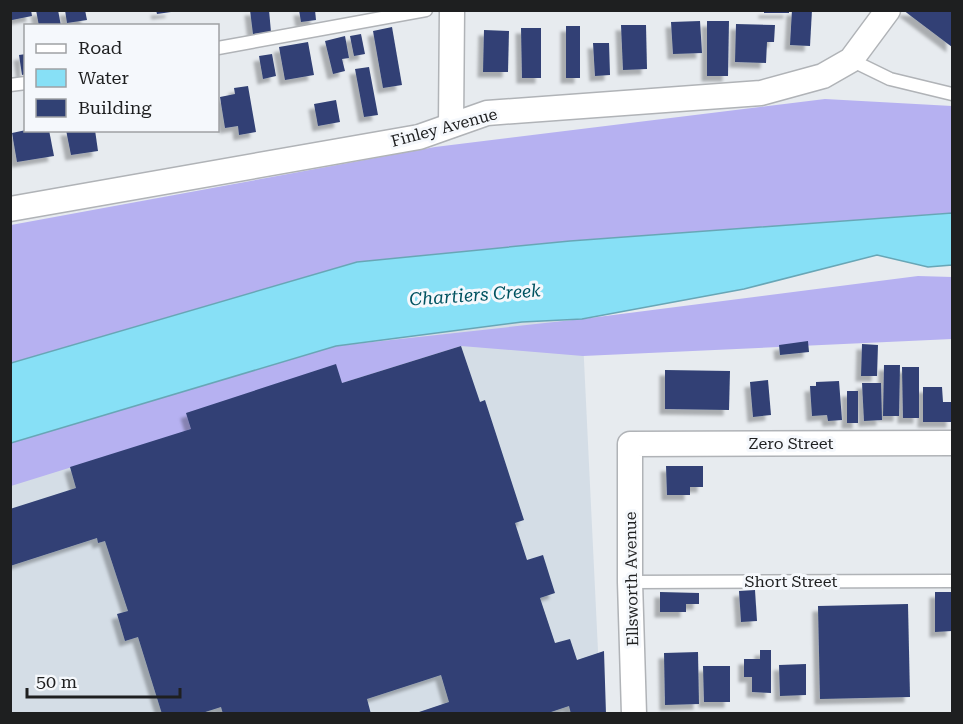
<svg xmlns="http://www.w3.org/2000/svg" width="963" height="724" font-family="'Roboto Serif',serif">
  <defs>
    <filter id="shadow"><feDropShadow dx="-5.5" dy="5.5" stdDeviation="1.5" flood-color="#0004"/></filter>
  </defs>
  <rect width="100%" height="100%" fill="#e7ebef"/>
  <polygon fill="#d4dde6" points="582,319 601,713 11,714 11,443 336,346 522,322"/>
  <g fill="#b6b1f1">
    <polygon points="825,99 952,106 952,213 570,241 357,262 11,363 11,225 435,147"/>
    <polygon points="918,276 952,277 952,339 583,356 461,346 11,486 11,443 336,346 582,319"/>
  </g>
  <polygon fill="#87e0f6" stroke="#68a6b6" stroke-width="1.5" points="952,213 952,265 928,267 877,255 744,289 582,319 522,322 336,346 11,443 11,363 357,262 570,241"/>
  <g fill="#314174" filter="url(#shadow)">
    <polygon points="10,10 31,10 32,16 12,20"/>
    <polygon points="36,10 58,10 61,26 39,26"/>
    <polygon points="65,10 85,10 87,20 67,23"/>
    <polygon points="156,10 171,10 171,12 157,14"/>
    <polygon points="250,10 269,10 271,32 253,34"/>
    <polygon points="299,10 315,10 316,20 301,22"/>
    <rect x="764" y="10" width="25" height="3"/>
    <polygon points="792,10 812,10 810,46 790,45"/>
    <polygon points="903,10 952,10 952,47"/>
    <polygon points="700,21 702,53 673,54 671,22"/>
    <polygon points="707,21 729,21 728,76 707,76"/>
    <polygon points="736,24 775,25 774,42 767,42 766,63 735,62"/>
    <polygon points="621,25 646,25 647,69 623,70"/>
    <rect x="566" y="26" width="14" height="52"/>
    <polygon points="392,27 402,85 383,88 373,31"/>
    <polygon points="521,28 541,28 541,78 522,78"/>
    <polygon points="484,30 509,31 508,72 483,72"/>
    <polygon points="361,34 365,54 354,56 350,36"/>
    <polygon points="345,36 349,58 342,59 345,71 333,74 325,41"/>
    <polygon points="308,42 314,75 285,80 279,47"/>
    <polygon points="593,43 609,43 610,75 595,76"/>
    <polygon points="26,54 26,74 22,75 19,55"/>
    <polygon points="272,54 276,76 263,79 259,56"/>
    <polygon points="369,67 378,115 364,117 355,69"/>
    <polygon points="248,86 256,132 239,135 238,126 225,128 220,97 235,94 234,88"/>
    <polygon points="336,100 340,122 318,126 314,104"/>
    <polygon points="26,130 49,130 54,156 17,162 12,133"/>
    <polygon points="66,130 95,130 98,151 71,155"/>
    <polygon points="808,341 809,352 780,355 779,345"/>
    <polygon points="862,344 878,345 877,376 861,376"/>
    <polygon points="461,346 480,402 485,400 524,520 515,523 527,560 543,555 555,593 540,598 555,643 570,639 577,660 604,651 606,714 571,714 569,706 545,714 413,714 449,702 441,675 367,699 371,714 223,714 221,707 199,714 162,714 138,637 125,641 117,614 128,611 105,541 98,543 97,538 10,566 10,509 76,488 70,467 191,429 186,413 336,364 342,383"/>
    <polygon points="884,365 900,365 899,416 883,416"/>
    <polygon points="902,367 919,367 919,418 903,418"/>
    <polygon points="665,370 730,371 729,410 665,409"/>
    <polygon points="768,380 771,415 753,417 750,382"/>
    <polygon points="839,381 842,420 828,421 827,415 812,416 810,386 816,386 816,382"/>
    <polygon points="862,383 881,383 882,420 864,421"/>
    <polygon points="923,387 942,387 943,402 952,402 952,422 923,422"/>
    <rect x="847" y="391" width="11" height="32"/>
    <polygon points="666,466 703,466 703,487 690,487 690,495 667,495"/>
    <polygon points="755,590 757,621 741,622 739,591"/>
    <polygon points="660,592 699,593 699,604 686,604 686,612 660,612"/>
    <polygon points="935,592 952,592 952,631 935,632"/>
    <polygon points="908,604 910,697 820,699 818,606"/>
    <polygon points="760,650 771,650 771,693 752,692 752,677 744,677 744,659 760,659"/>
    <polygon points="698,652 699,704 665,705 664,653"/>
    <polygon points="806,664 806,695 780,696 779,665"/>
    <polygon points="703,666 730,666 730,702 704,702"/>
  </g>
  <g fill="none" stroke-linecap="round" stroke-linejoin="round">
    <defs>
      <g id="service">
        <polyline points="218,48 426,10"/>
        <polyline points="851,60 890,79 952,94"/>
        <polyline points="10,85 26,83"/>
        <polyline points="630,582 952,581"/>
      </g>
      <g id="minor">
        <polyline points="451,125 452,10"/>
        <polyline points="10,209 419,137 487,113 761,93 823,76 851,60 888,10"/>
        <polyline points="634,714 630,582 630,444 952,443"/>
      </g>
    </defs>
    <use href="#service" stroke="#b0b3b7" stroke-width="15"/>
    <use href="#minor" stroke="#b0b3b7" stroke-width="27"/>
    <use href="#service" stroke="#fff" stroke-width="12"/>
    <use href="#minor" stroke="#fff" stroke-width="24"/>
  </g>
  <g text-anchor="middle" stroke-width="6" stroke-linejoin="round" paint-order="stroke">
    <g font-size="16" fill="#1e1f20" stroke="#f5f8fc">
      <text transform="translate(444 127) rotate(-15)" y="6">Finley Avenue</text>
      <text x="791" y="449">Zero Street</text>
      <text transform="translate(631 579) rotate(-91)" y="6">Ellsworth Avenue</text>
      <text x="791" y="587">Short Street</text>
    </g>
    <g font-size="18" font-style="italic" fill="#005260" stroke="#f5f8fc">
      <text transform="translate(475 295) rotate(-4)" y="6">Chartiers Creek</text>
    </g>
  </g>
  <rect width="963" height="724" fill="none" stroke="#1e1f20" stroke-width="24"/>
  <rect x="24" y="24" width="195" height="108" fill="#f5f8fc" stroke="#9fa1a4" stroke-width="1.5"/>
  <rect x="36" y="44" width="30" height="9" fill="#ffffff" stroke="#9fa1a4" stroke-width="1.5"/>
  <text x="78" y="54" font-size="18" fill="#1e1f20">Road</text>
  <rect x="36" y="69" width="30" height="18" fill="#87e0f6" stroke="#9fa1a4" stroke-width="1.5"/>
  <text x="78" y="84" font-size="18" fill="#1e1f20">Water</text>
  <rect x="36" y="99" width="30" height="18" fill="#314174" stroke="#9fa1a4" stroke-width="1.5"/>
  <text x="78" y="114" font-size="18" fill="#1e1f20">Building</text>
  <path d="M27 688v9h153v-9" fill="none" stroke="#1e1f20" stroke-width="3"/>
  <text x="36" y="688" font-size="18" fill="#1e1f20" stroke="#f5f8fc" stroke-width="4.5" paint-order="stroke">50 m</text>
</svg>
